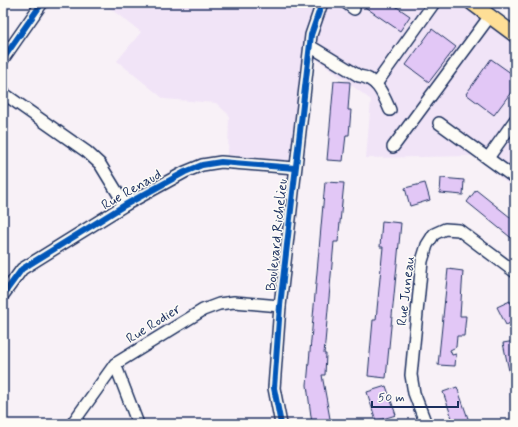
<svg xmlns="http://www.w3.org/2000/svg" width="518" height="427" font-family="Mynerve,sans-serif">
  <rect width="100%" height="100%" fill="#f8f1f7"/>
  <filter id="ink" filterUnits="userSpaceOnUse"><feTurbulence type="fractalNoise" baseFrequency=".025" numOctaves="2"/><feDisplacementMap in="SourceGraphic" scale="8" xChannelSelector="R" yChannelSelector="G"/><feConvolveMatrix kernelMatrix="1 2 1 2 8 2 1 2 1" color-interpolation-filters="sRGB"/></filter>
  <g filter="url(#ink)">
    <polygon fill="#f1e4f7" points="103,3 485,3 515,25 515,190 475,156 366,158 371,100 306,51 289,161 228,155 229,115 216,103 164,99 117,61 141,32"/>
    <g fill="#e2c7f6" stroke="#1b2f5e">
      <polygon points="359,3 391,3 410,16 400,31"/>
      <polygon points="432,29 456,47 429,82 406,65"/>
      <polygon points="491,59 515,76 515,87 494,115 466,94"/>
      <polygon points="334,81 350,82 348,110 351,110 349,135 346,135 343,161 327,160"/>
      <polygon points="441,178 464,180 463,195 440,193"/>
      <polygon points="325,182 344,183 338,242 334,242 324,354 326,354 325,375 322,375 331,424 312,424 307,385"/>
      <polygon points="425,183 430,200 410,206 405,188"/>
      <polygon points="476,190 515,221 515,241 467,202"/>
      <polygon points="382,221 401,223 386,378 368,376 373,320 376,320 383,247 380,247"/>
      <polygon points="448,269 463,271 460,316 466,316 464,336 457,336 456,347 450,350 452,355 456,354 455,366 438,365"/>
      <polygon points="510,301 515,312 515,321 506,325 497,307"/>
      <polygon points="515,341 515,380 511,380 503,343"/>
      <polygon points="386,386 396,415 376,421 367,392"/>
      <polygon points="457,387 470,424 454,424 443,392"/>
    </g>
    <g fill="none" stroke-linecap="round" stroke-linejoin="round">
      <defs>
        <g id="minor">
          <polyline points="346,3 354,9"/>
          <path d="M310,46L359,76C377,78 383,94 390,110"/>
          <polyline points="3,59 42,3"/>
          <polyline points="376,84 434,3"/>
          <polyline points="3,93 87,152 100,164 125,205"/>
          <polyline points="439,123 515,178"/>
          <polyline points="393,147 490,16"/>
          <polyline points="488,158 515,120"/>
          <polyline points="3,295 22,269 125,205 185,172 202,165 221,162 295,168"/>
          <polyline points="115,364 138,424"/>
          <polyline points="72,424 115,364 203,310 219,304 234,302 280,306"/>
          <polyline points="281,424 274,388 280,306 311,35 322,3"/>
          <polyline points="426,424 414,393 411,375 422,261 427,245 434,234 445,229 459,230 515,272"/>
        </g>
        <polyline id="major" points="472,3 515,35"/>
      </defs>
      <use href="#minor" stroke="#1b2f5e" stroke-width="14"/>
      <use href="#major" stroke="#1b2f5e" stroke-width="17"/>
      <use href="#minor" stroke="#fdfcf7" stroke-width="11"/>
      <use href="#major" stroke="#fede96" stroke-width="14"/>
      <defs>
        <g id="cycleway">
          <polyline points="3,59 42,3"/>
          <polyline points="3,295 22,269 125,205 185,172 202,165 221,162 295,168"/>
          <polyline points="281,424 274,388 280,306 311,35 322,3"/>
        </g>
      </defs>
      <use href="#cycleway" stroke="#fdfcf7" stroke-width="8"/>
      <use href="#cycleway" stroke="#0057b8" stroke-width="6"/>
    </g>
  </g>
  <g text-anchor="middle" stroke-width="3" stroke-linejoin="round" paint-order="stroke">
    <g font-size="14" fill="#1b2f5e" stroke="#fdfcf7">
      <text transform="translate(131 189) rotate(-30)" y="5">Rue Renaud</text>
      <text transform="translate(276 235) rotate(-84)" y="5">Boulevard Richelieu</text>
      <text transform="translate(405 291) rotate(-83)" y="5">Rue Juneau</text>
      <text transform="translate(153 323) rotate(-32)" y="5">Rue Rodier</text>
    </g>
  </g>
  <rect width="518" height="427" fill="none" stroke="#fdfcf7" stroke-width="16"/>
  <rect x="8" y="8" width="502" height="411" fill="none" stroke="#1b2f5e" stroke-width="1.5" filter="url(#ink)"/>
  <path d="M372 401v6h86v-6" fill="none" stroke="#1b2f5e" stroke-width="2"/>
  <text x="378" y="401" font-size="12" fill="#1b2f5e" stroke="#fdfcf7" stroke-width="3" paint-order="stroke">50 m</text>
</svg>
